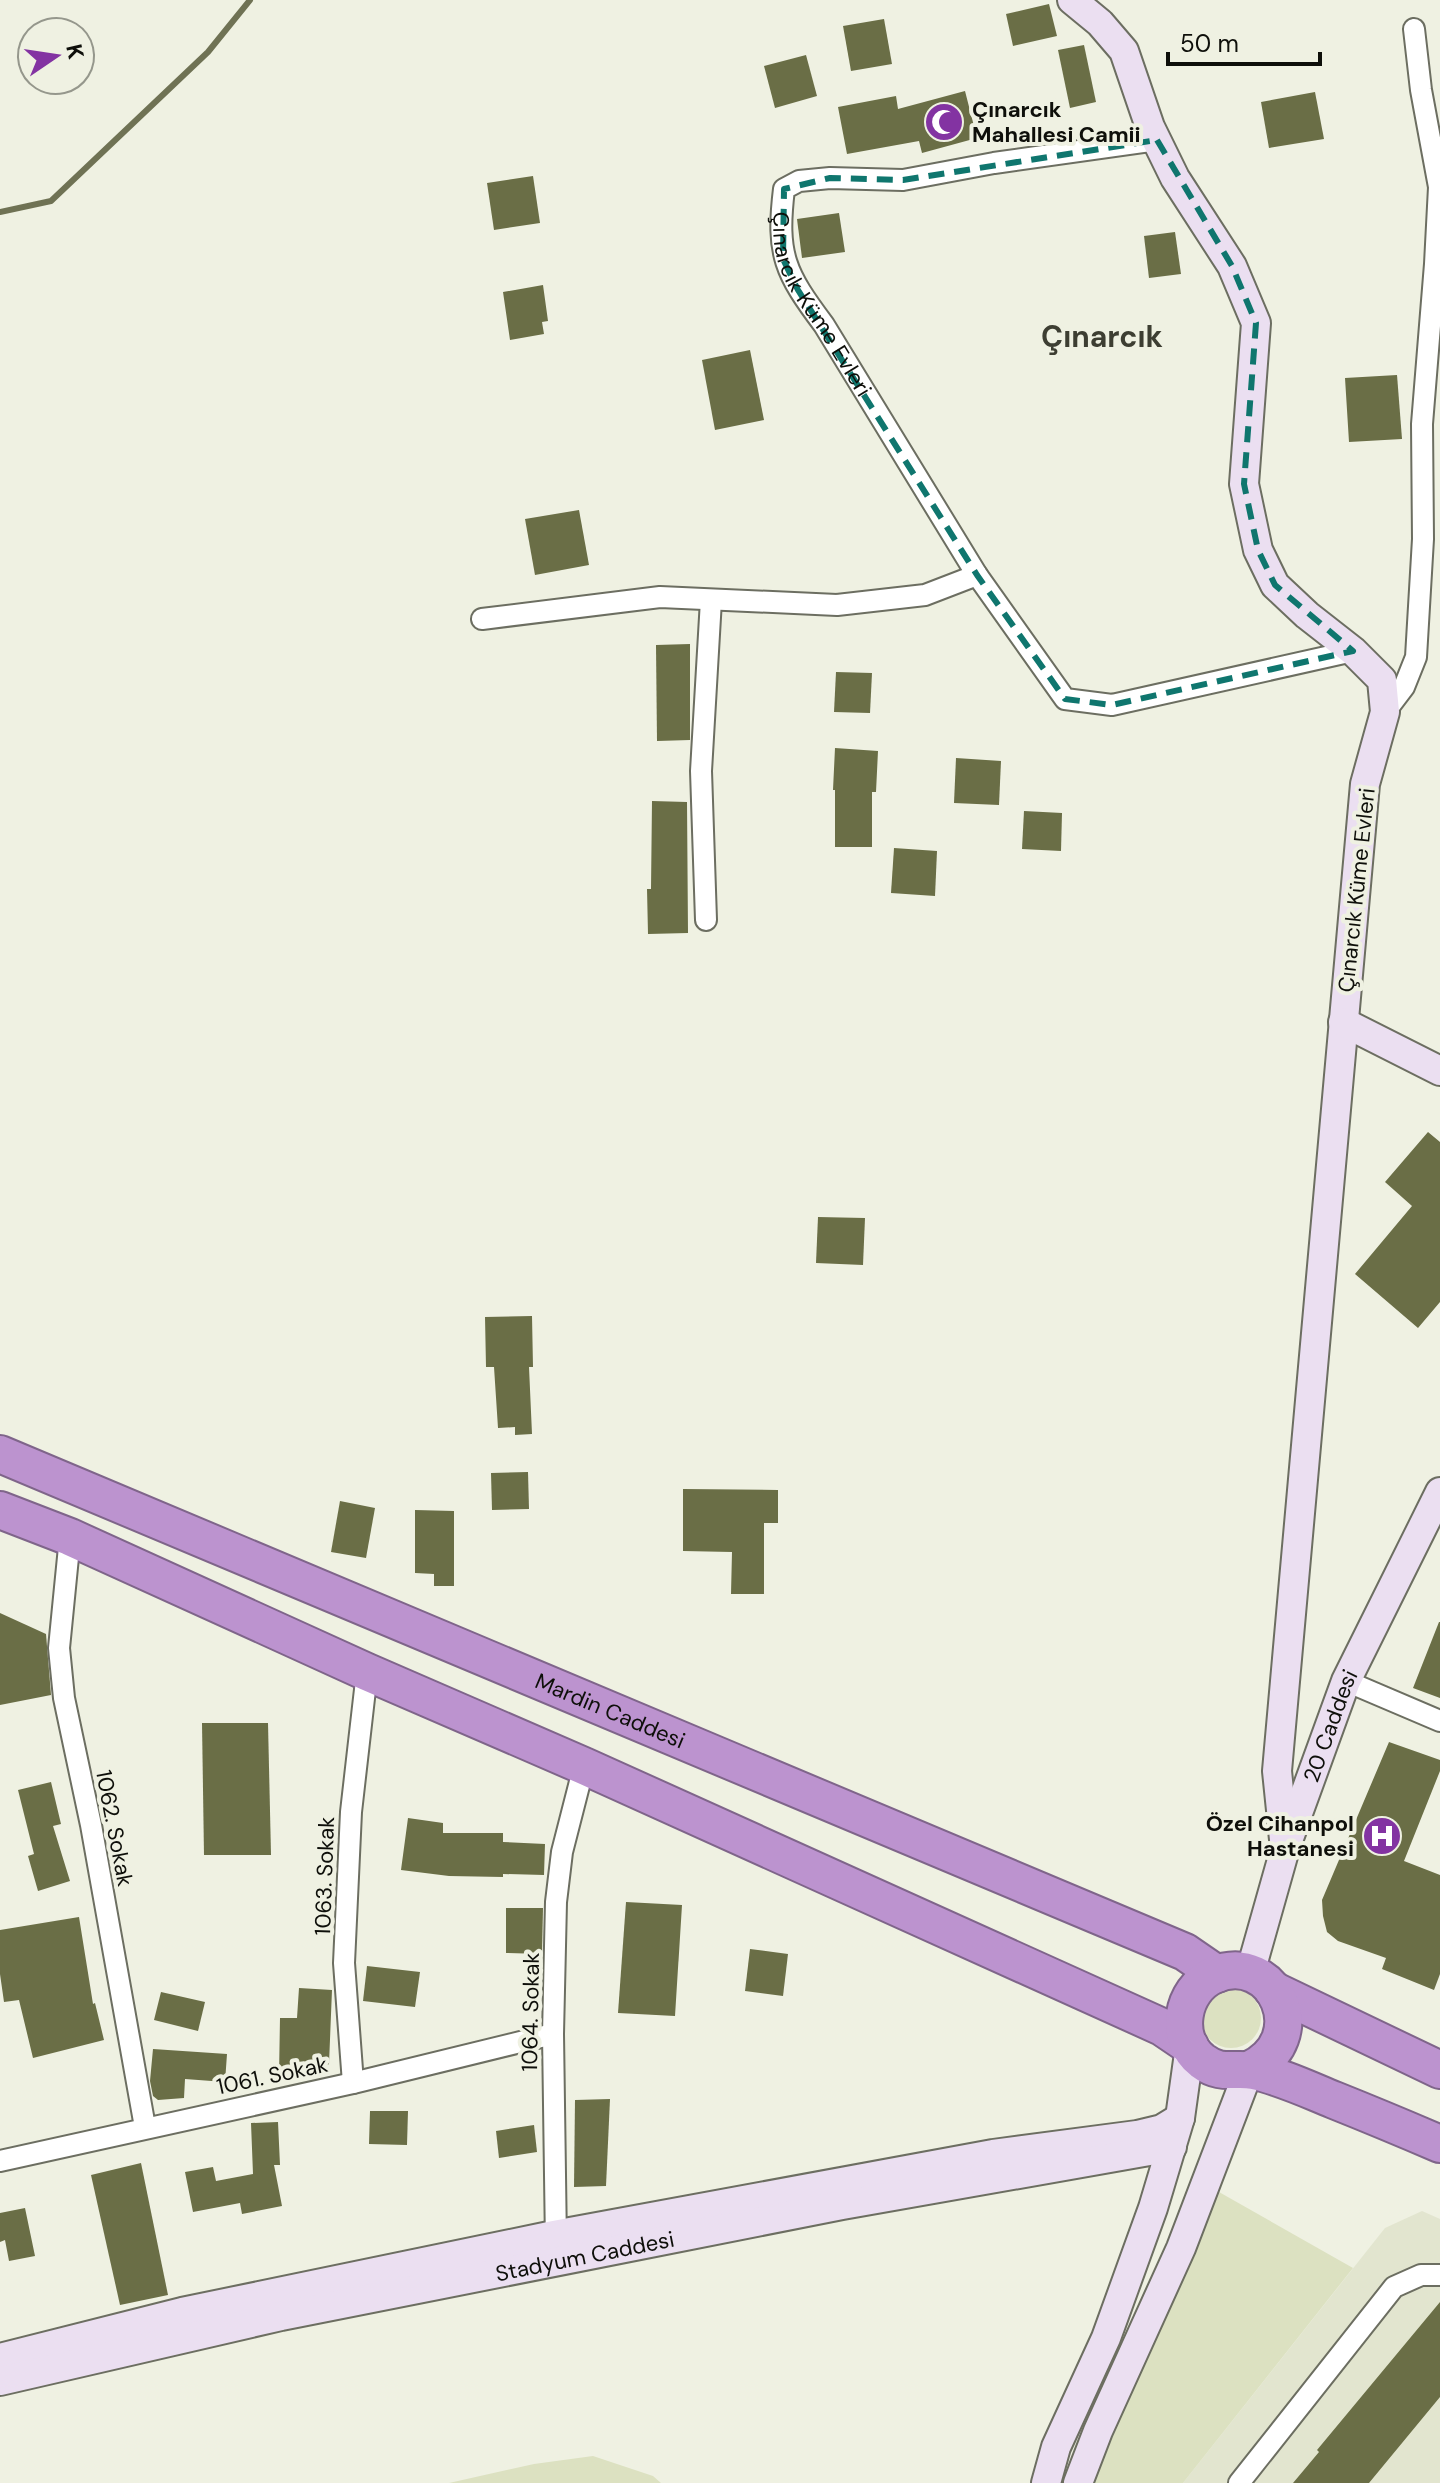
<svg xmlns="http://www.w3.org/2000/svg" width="1440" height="2483" font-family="'DM Sans',sans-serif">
  <rect width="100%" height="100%" fill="#eff1e2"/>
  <polygon fill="#e2e5cf" points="1422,2211 1440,2219 1440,2483 1183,2483 1385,2228"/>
  <g fill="#dce1c1">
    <circle cx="1231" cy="2018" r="30"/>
    <polygon points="1219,2192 1353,2268 1183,2483 1089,2483"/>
    <polygon points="593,2456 653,2476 661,2483 449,2483 534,2464"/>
  </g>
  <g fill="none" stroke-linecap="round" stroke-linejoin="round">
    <polyline stroke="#6f7254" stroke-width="6" points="0,212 51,201 208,52 250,0"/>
  </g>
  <g fill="#6a6e46">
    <polygon points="1049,4 1057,36 1013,46 1006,14"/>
    <polygon points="884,19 892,64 851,71 843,26"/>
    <polygon points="1084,45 1096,102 1070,108 1058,50"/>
    <polygon points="806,55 817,96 775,108 764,66"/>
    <polygon points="965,91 977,138 922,153 919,141 847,154 838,107 896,96 898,109"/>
    <polygon points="1315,92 1324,139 1269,148 1261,102"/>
    <polygon points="533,176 540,223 494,230 487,183"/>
    <polygon points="839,213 845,252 802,258 797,219"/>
    <polygon points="1175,232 1181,274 1149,278 1144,236"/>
    <polygon points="543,285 548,321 542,322 544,334 510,340 503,292"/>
    <polygon points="750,350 764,420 715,430 702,360"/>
    <polygon points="1397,375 1402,439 1349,442 1345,378"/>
    <polygon points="579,510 589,565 535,575 525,519"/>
    <polygon points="690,644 690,740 657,741 656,645"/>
    <polygon points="836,672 872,673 870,713 834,712"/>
    <polygon points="835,748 878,751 876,792 872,792 872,847 835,847 835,790 833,790"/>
    <polygon points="956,758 1001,761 999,805 954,803"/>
    <polygon points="652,801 687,802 688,933 648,934 647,889 651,889"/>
    <polygon points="1024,811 1062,813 1061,851 1022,849"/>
    <polygon points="894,848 937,851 935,896 891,893"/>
    <polygon points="1428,1132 1440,1142 1440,1302 1418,1328 1355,1274 1412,1206 1385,1182"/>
    <polygon points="818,1217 865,1218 863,1265 816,1263"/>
    <polygon points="532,1316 533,1367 529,1367 532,1434 515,1435 515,1427 498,1428 494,1367 486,1367 485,1317"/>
    <polygon points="528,1472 529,1509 492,1510 491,1473"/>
    <polygon points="683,1489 778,1490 778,1523 764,1523 764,1594 731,1594 732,1552 683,1551"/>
    <polygon points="340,1501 375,1508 366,1558 331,1552"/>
    <polygon points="415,1510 454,1511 454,1586 434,1586 434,1574 415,1573"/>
    <polygon points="0,1613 46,1634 51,1695 0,1705"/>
    <polygon points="1439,1622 1440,1622 1440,1698 1413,1688"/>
    <polygon points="202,1723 268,1723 271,1855 204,1855"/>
    <polygon points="1389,1742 1440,1760 1440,1771 1404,1861 1440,1875 1440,1974 1434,1990 1382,1969 1386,1958 1338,1941 1327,1932 1323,1916 1322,1900"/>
    <polygon points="51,1782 61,1824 53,1826 70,1881 38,1891 28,1856 34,1854 18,1790"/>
    <polygon points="408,1818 443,1823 443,1833 503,1833 503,1842 545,1844 544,1875 503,1874 503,1877 449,1876 401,1870"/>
    <polygon points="626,1902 682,1905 675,2016 618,2013"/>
    <polygon points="506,1908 543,1908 542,1954 506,1953"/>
    <polygon points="79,1917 93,2004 95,2003 104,2040 33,2058 19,2000 4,2002 0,1974 0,1930"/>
    <polygon points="750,1949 788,1954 783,1996 745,1991"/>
    <polygon points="367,1966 420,1972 415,2007 363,2001"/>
    <polygon points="299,1988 332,1990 329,2064 316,2072 279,2076 280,2018 297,2018"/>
    <polygon points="161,1992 205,2002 198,2031 154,2020"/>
    <polygon points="153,2049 227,2054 225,2082 185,2079 184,2098 158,2100 153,2096 150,2081"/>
    <polygon points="610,2099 606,2186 574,2187 575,2100"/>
    <polygon points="370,2111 408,2111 407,2145 369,2144"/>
    <polygon points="278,2122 280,2165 274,2165 282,2206 242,2214 240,2203 193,2212 185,2172 213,2167 216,2181 253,2174 251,2123"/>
    <polygon points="534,2125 537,2152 499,2158 496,2131"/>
    <polygon points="141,2163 168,2295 120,2305 91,2175"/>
    <polygon points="25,2208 35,2256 9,2261 5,2240 0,2242 0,2213"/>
    <polygon points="1440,2302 1440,2397 1369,2483 1293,2483 1319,2452 1317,2450"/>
  </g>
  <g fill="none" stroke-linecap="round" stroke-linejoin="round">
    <defs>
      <g id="street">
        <path id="s1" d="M1157,140L994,163L903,180L830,178L799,181L784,189C776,255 785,273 824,325L977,575L1065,699L1112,705L1353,651"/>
        <polyline points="482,619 660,597 837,605 925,595 977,575"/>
        <polyline points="1385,712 1404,687 1416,657 1423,539 1422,424 1435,264 1439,187 1421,90 1414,29"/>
        <polyline points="706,920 701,771 711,600"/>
        <polyline points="70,1537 59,1648 64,1698 91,1825 145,2127"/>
        <polyline points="1346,1681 1440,1721"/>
        <polyline points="353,2083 344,1963 351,1812 367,1672"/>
        <polyline points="0,2161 353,2083 553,2034"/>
        <polyline points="556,2245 553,2034 556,1902 562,1852 584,1766"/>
        <polyline points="1239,2483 1394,2287 1421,2275 1440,2275"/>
      </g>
      <g id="secondary">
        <polyline points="1072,0 1100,23 1124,51 1150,127 1175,178 1232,266 1256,323 1244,484 1258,550 1275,585 1307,615 1353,651 1382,680 1385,712 1365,784 1277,1771 1285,1849"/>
        <polyline points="1343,1022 1440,1071"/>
        <path id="s2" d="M1250,1973L1285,1849L1346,1681L1440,1492"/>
        <polyline points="0,2358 182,2312 554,2235 993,2154 1137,2135 1162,2129 1180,2118"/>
        <path id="s3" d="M0,2381L281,2316L842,2205L1172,2147"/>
        <polyline points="1046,2483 1056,2447 1106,2338 1153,2208 1180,2118 1190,2046"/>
        <polyline points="1078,2483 1098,2431 1181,2248 1249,2070"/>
      </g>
      <g id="highway">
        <path id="s4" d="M0,1454L1185,1952L1217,1974"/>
        <polyline points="0,1510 70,1537 367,1672 584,1766 1162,2027 1190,2046"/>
        <polyline points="1273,1990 1440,2070"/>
        <path d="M1249,2070C1316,2039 1274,1949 1214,1975C1181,1990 1173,2038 1202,2061C1222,2076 1234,2067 1254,2071C1282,2077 1307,2089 1334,2100C1369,2114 1405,2129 1440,2144"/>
      </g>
    </defs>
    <use href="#street" stroke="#6c6e61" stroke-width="24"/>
    <use href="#secondary" stroke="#6c6e61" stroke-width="32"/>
    <use href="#highway" stroke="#7f658a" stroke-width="40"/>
    <use href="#street" stroke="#fff" stroke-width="20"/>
    <use href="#secondary" stroke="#ebdff1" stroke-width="28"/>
    <use href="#highway" stroke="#bc93cf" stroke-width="36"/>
  </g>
  <path fill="none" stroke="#0f766e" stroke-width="6" stroke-dasharray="16 10" stroke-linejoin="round" d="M1157,140L1232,266L1256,323L1244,484L1258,550L1275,585L1353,651L1112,705L1065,699L977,575L798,290L783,259L784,189L830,178L903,180Z"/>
  <defs>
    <symbol id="mosque-disc" viewBox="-11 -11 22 22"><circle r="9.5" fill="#8333a2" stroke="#eff1e2"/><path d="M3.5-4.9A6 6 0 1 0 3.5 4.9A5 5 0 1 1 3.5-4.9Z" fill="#fff"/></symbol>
    <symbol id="hospital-disc" viewBox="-11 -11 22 22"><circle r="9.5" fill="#8333a2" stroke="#eff1e2"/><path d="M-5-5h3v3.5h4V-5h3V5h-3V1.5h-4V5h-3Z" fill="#fff"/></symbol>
  </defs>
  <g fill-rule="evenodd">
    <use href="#mosque-disc" x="922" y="100" width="44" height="44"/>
    <use href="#hospital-disc" x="1360" y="1814" width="44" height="44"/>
  </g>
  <g text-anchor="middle" stroke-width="8" stroke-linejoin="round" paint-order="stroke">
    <g font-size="22" font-weight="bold" fill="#0e0f0a" stroke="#eff1e2" text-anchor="start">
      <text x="972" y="117">Çınarcık<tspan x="972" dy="25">Mahallesi Camii</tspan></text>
      <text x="1354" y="1831" text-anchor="end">Özel Cihanpol<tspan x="1354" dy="25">Hastanesi</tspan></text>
    </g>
    <g font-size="22" fill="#0e0f0a" stroke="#eff1e2">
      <text dy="8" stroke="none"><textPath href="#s1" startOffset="504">Çınarcık Küme Evleri</textPath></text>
      <text transform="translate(1356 890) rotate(-84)" y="8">Çınarcık Küme Evleri</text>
      <text dy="8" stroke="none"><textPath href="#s4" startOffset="662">Mardin Caddesi</textPath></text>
      <text dy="8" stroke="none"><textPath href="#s2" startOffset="260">20 Caddesi</textPath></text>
      <text transform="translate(115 1828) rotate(79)" y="8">1062. Sokak</text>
      <text transform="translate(324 1876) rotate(-88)" y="8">1063. Sokak</text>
      <text transform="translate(530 2012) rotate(-89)" y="8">1064. Sokak</text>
      <text transform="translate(272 2075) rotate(-12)" y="8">1061. Sokak</text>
      <text dy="8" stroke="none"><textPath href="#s3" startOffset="598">Stadyum Caddesi</textPath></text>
    </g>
    <g font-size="30" font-weight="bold" fill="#3d3e32" stroke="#eff1e2">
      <text x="1102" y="347">Çınarcık</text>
    </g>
  </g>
  <g transform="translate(56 56) rotate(77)"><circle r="38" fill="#eff1e2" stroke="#95978c" stroke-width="2"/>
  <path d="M0-6L14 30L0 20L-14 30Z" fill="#8333a2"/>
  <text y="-12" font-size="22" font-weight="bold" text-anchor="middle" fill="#0e0f0a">K</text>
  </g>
  <path d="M1168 52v12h152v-12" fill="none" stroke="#0e0f0a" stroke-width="4"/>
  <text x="1180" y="52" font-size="24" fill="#0e0f0a" stroke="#eff1e2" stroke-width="6" paint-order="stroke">50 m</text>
</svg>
